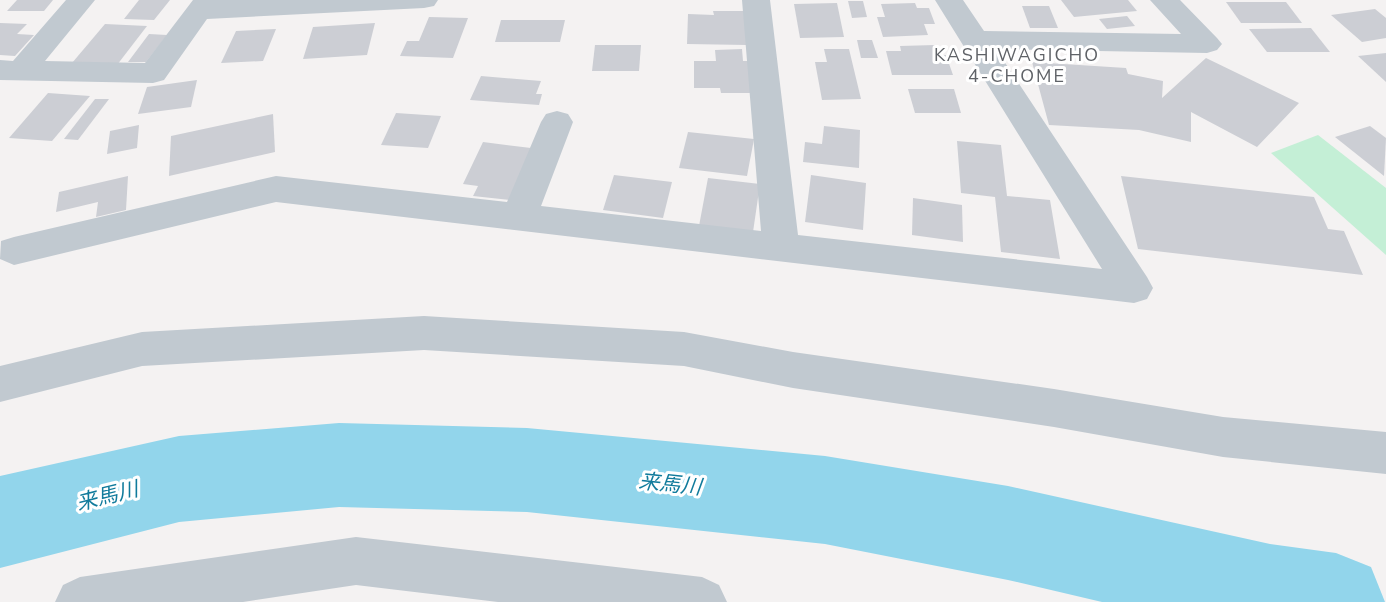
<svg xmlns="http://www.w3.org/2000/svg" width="1386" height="602" font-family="'Nunito Sans','Noto Sans JP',sans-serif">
  <rect width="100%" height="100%" fill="#f4f2f2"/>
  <polygon fill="#c4efd6" points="1318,135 1386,188 1386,255 1271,153"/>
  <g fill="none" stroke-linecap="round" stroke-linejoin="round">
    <polygon fill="#92d5eb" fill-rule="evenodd" points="339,423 527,428 825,456 1008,486 1270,544 1336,553 1371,567 1385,602 1102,602 1008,580 825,544 527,512 339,507 179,522 0,568 0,476 179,436"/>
  </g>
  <g fill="#ccced4">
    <polygon points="17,0 53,0 44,11 7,11"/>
    <polygon points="139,0 170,0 154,20 124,19"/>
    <polygon points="1061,0 1128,0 1137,11 1074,17"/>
    <polygon points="848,1 863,1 867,17 852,18"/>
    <polygon points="1226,2 1286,2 1302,23 1241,23"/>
    <polygon points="837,3 844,37 800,38 794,4"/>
    <polygon points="915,3 917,8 929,8 935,24 924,24 928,35 883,37 877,17 885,17 881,4"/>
    <polygon points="1022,6 1049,6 1058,28 1030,28"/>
    <polygon points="1375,9 1386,18 1386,38 1362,42 1331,15"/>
    <polygon points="713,11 746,11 747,45 687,44 688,14 714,15"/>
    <polygon points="1127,16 1135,26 1107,29 1099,19"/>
    <polygon points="429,17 468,18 453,58 400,56 407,41 419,41"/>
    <polygon points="501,20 565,20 560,42 495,42"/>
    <polygon points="0,23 27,24 17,34 34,35 15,56 0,55"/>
    <polygon points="375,23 367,55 303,59 313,27"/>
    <polygon points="105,24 147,26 117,65 72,63"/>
    <polygon points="1311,28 1330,52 1267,52 1249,29"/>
    <polygon points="276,29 263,61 221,63 236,31"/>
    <polygon points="149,34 167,35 146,62 128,62"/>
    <polygon points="857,40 872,40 878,58 861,58"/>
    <polygon points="595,45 641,45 639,71 592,71"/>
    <polygon points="935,45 938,55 946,55 953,75 892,75 886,51 901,51 900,46"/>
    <polygon points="742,49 743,61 749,61 752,93 721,93 720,88 694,88 694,61 716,61 715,50"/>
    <polygon points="824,49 849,49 861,99 822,100 815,62 827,62"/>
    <polygon points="1386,53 1386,82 1358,56"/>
    <polygon points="1206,58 1299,103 1257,147 1191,112 1191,142 1139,130 1049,125 1032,62 1126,68 1128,74 1163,81 1162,98"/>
    <polygon points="481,76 541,81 536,94 542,94 539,105 470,100"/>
    <polygon points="197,80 191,107 138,114 147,87"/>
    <polygon points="908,89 954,89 961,113 915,113"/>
    <polygon points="48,93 90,96 52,141 9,138"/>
    <polygon points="95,99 109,99 78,140 64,139"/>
    <polygon points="396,113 441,116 428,148 381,145"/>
    <polygon points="273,114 275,152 169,176 171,136"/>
    <polygon points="139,125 137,148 107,154 110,131"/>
    <polygon points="824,126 860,130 859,168 803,162 805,142 822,144"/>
    <polygon points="1370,126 1386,138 1384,176 1335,137"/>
    <polygon points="688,132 754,139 747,176 679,168"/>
    <polygon points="957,141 1001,145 1007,196 1050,200 1060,259 1001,252 995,197 961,193"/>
    <polygon points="483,142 531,148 511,200 473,196 478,186 463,184"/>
    <polygon points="614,175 672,182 663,218 603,210"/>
    <polygon points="811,175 866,183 863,230 805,222"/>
    <polygon points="128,176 126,210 96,217 98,202 56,212 59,192"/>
    <polygon points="1121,176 1314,197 1328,229 1344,231 1363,275 1138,249"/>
    <polygon points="708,178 760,184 753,232 699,226"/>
    <polygon points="913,198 962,205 963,242 912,235"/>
  </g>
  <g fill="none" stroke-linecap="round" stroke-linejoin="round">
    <g fill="#c1c9d0" fill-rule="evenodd">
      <polygon points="66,0 95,0 45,61 145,63 193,0 438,0 434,6 424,8 207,19 164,80 153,83 0,80 0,60 13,61"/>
      <polygon points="742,0 770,0 798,235 1102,269 935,0 963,0 984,31 1181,34 1150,0 1180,0 1217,38 1222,44 1217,50 1207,53 996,49 1147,277 1153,288 1147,299 1134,303 276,202 14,265 0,259 1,241 14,237 276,176 507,202 541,122 546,114 557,111 568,114 573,122 541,206 761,231"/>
      <polygon points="424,316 684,332 793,352 1054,389 1223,417 1386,432 1386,474 1223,457 1054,427 793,388 684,366 424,350 142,366 0,402 0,366 142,332"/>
      <polygon points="356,537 702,577 719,585 727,602 498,602 356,585 243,602 55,602 63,585 80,577"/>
    </g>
  </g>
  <g text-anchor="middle" stroke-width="6" stroke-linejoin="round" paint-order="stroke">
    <g font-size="18" letter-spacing="2" fill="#5f6267" stroke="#fff">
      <text x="1017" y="61">KASHIWAGICHO<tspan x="1017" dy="21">4-CHOME</tspan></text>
    </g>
    <g font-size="21" font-style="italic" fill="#117b9c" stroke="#fff">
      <text transform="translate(670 484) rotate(6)" y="7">来馬川</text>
      <text transform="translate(107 496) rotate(-14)" y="7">来馬川</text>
    </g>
  </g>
</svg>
